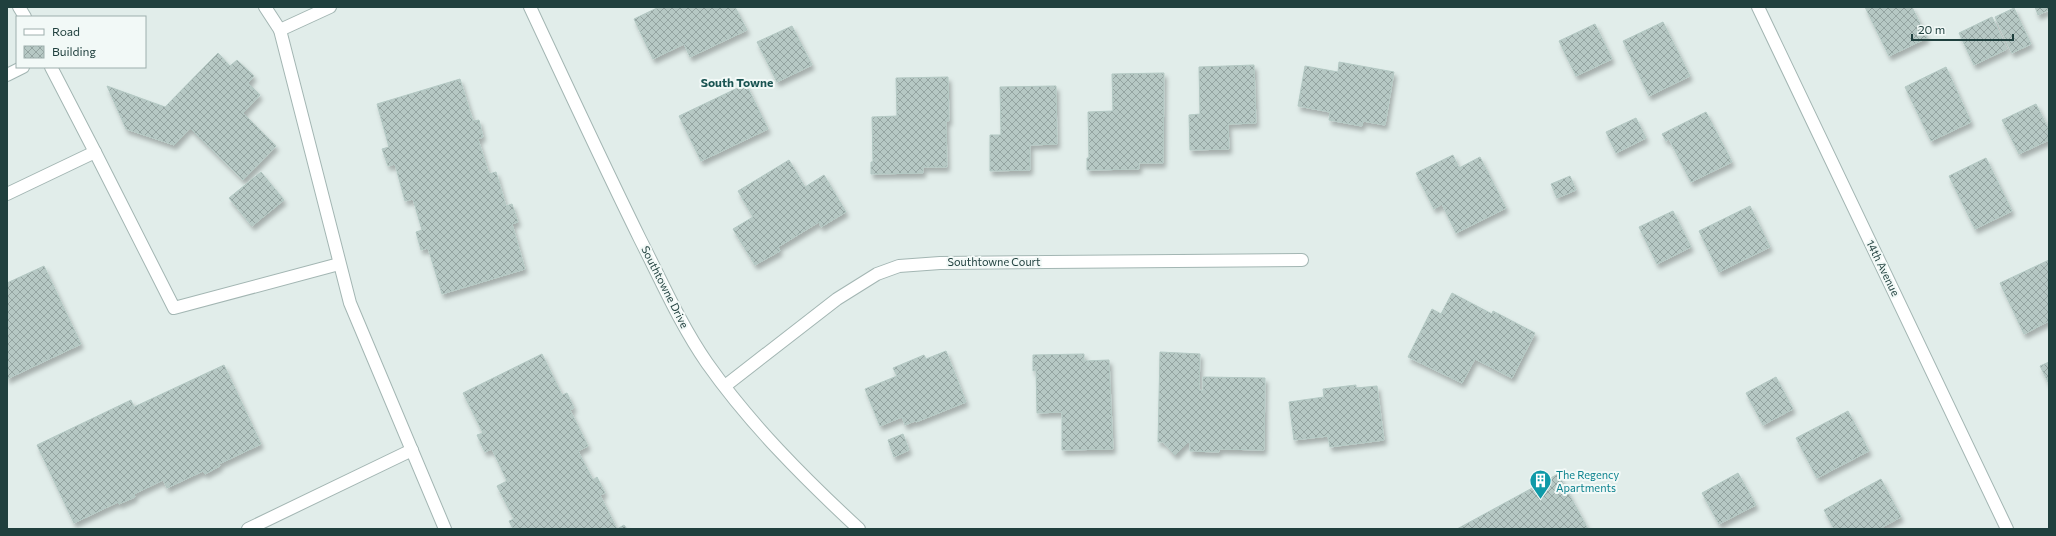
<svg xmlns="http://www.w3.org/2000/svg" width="2056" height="536" font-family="Commissioner,sans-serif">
  <defs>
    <pattern id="building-cross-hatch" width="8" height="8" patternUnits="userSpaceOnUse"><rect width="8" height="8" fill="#b6c8c4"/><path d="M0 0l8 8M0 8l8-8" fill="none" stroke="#94a4a1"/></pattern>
    <filter id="shadow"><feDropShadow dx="2.5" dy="4.5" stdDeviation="2" flood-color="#0004"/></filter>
  </defs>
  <rect width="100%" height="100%" fill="#e1edea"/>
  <g fill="url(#building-cross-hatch)" stroke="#b3c8c3" filter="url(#shadow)">
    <polygon points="659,7 735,7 747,30 690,57 684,44 653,59 634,19"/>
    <polygon points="1865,7 1912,7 1927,38 1889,56"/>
    <polygon points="2035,7 2049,7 2049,10 2038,15"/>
    <polygon points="2014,8 2031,44 2012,53 1995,17"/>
    <polygon points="1992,17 2007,49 1974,65 1959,33"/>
    <polygon points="1663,22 1690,76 1649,96 1623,41"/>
    <polygon points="1595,24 1612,59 1576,76 1559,41"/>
    <polygon points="792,26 812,65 777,82 757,42"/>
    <polygon points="218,53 230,66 237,60 254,76 248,83 260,95 243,113 276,146 243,180 190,128 174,145 126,129 107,86 165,107"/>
    <polygon points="1339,62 1394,72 1385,125 1363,121 1362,126 1329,120 1330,112 1298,106 1305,66 1338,72"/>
    <polygon points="1254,65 1256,123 1228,124 1229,149 1190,150 1189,115 1200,114 1199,67"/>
    <polygon points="1946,67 1971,122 1931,141 1905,87"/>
    <polygon points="1164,73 1163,163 1139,163 1139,169 1087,170 1087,158 1089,158 1088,112 1113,111 1112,74"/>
    <polygon points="948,77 949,121 946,121 947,167 923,167 923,173 871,174 871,162 873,162 872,117 897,116 896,78"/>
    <polygon points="460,79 473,121 479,120 483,137 478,139 489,174 496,172 506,206 512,204 518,222 512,224 525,269 442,294 428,248 421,250 416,232 422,230 413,199 405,201 395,164 388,166 382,149 389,147 377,104"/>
    <polygon points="746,84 768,129 701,161 679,116"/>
    <polygon points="1056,86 1057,144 1030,145 1030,170 990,171 990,135 1001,135 1000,87"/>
    <polygon points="2036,104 2049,130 2049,140 2019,154 2002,120"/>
    <polygon points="1706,112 1732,162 1691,182 1669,139 1666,141 1662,134"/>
    <polygon points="1636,118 1646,138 1616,153 1606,132"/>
    <polygon points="1453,155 1459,168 1480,157 1506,208 1456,233 1442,204 1434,209 1416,173"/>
    <polygon points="1986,158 2012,211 1975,229 1949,176"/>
    <polygon points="789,160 805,187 824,175 846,212 821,227 819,222 778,247 780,251 755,265 733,229 753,217 738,191"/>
    <polygon points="261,172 284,200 252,226 229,198"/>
    <polygon points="1570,176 1576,190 1557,198 1551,184"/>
    <polygon points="1750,206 1770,247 1719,272 1699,231"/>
    <polygon points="1673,211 1691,247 1657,264 1639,227"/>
    <polygon points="2049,260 2049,321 2024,334 2000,283"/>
    <polygon points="44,266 81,344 7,379 7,283"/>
    <polygon points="1452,293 1492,314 1493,311 1535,333 1512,378 1475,359 1462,383 1408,357 1432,309 1441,314"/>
    <polygon points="946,351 966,402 916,422 915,421 905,425 902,417 880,426 865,389 897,376 893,368 924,355 926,359"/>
    <polygon points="1160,352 1200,354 1199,390 1203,391 1203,377 1265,378 1264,450 1219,449 1219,452 1190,451 1190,443 1188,442 1175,455 1163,442 1158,442"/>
    <polygon points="542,354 562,395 567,393 574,408 570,410 588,446 578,451 593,480 597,477 605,493 600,495 617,529 624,525 627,529 513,529 509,521 514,519 497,486 507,481 492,449 485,452 477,435 483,433 463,393"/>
    <polygon points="1084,354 1084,361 1109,360 1113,449 1062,450 1062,412 1037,413 1036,370 1033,371 1033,355"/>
    <polygon points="2049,362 2049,384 2040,366"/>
    <polygon points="224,365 261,444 219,464 220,466 205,474 203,471 167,488 163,480 134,494 135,497 119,504 118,502 74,523 37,445 131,400 134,407"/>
    <polygon points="1776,377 1793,409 1763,425 1746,393"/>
    <polygon points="1356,385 1356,388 1377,386 1384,440 1330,447 1328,436 1294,440 1289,402 1324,397 1323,389"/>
    <polygon points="1848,411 1869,451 1817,478 1796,438"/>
    <polygon points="903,434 909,450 894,457 888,440"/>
    <polygon points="1738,473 1756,505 1719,524 1702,493"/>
    <polygon points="1558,474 1588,529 1457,529"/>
    <polygon points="1881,479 1901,517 1879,529 1834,529 1824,510"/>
  </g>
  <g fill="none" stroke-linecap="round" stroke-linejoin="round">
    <defs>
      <g id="service">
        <polyline points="19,7 25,17"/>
        <polyline points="265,7 280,30 350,303 445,529"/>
        <polyline points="280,30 330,7"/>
        <polyline points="7,75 23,67"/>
        <polyline points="95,152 174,308 339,264"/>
        <polyline points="7,194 95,152 51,67"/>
        <polyline points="248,529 412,450"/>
      </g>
      <g id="minor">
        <path d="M530,7C566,84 602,162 640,239C661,280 680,324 707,363C750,424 804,478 859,529"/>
        <polyline points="1758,7 2007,529"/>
        <polyline points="725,386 837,299 877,274 899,266 940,263 1302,260"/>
      </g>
    </defs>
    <use href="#service" stroke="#a3b6b3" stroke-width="14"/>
    <use href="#minor" stroke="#a3b6b3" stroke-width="14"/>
    <use href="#service" stroke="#fff" stroke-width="12"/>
    <use href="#minor" stroke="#fff" stroke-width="12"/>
  </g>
  <defs>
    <symbol id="building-pin" viewBox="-11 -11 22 30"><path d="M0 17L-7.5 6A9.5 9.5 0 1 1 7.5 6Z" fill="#0f9aa8" stroke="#f2f9f7"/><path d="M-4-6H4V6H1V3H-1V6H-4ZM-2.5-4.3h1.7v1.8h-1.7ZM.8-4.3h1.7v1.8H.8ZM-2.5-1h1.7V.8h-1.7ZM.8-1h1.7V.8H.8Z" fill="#fff"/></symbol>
  </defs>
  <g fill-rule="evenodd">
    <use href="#building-pin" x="1528" y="468" width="25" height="34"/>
  </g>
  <g text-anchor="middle" stroke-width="4" stroke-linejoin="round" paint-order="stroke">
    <g font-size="11" fill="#20403e" stroke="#f2f9f7">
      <text x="994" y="266">Southtowne Court</text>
      <text transform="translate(1883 268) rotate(64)" y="4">14th Avenue</text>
      <text transform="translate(665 287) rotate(63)" y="4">Southtowne Drive</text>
    </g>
    <g font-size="11" fill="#0d838f" stroke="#f2f9f7" text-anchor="start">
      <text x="1556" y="479">The Regency<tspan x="1556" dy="13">Apartments</tspan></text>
    </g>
    <g font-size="12" font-weight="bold" fill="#1a5452" stroke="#f2f9f7">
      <text x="737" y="87">South Towne</text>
    </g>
  </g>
  <rect width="2056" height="536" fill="none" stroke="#20403e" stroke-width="16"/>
  <rect x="16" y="16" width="130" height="52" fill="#f2f9f7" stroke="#9eafad"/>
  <rect x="24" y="29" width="20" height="6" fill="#ffffff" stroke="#9eafad"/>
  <text x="52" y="36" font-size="12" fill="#20403e">Road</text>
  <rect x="24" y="46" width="20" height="12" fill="url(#building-cross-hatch)" stroke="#9eafad"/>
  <text x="52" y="56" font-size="12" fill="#20403e">Building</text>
  <path d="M1912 34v6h101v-6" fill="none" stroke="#20403e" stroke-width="2"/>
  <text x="1918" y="34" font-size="12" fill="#20403e" stroke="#f2f9f7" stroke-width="3" paint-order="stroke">20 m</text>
</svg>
